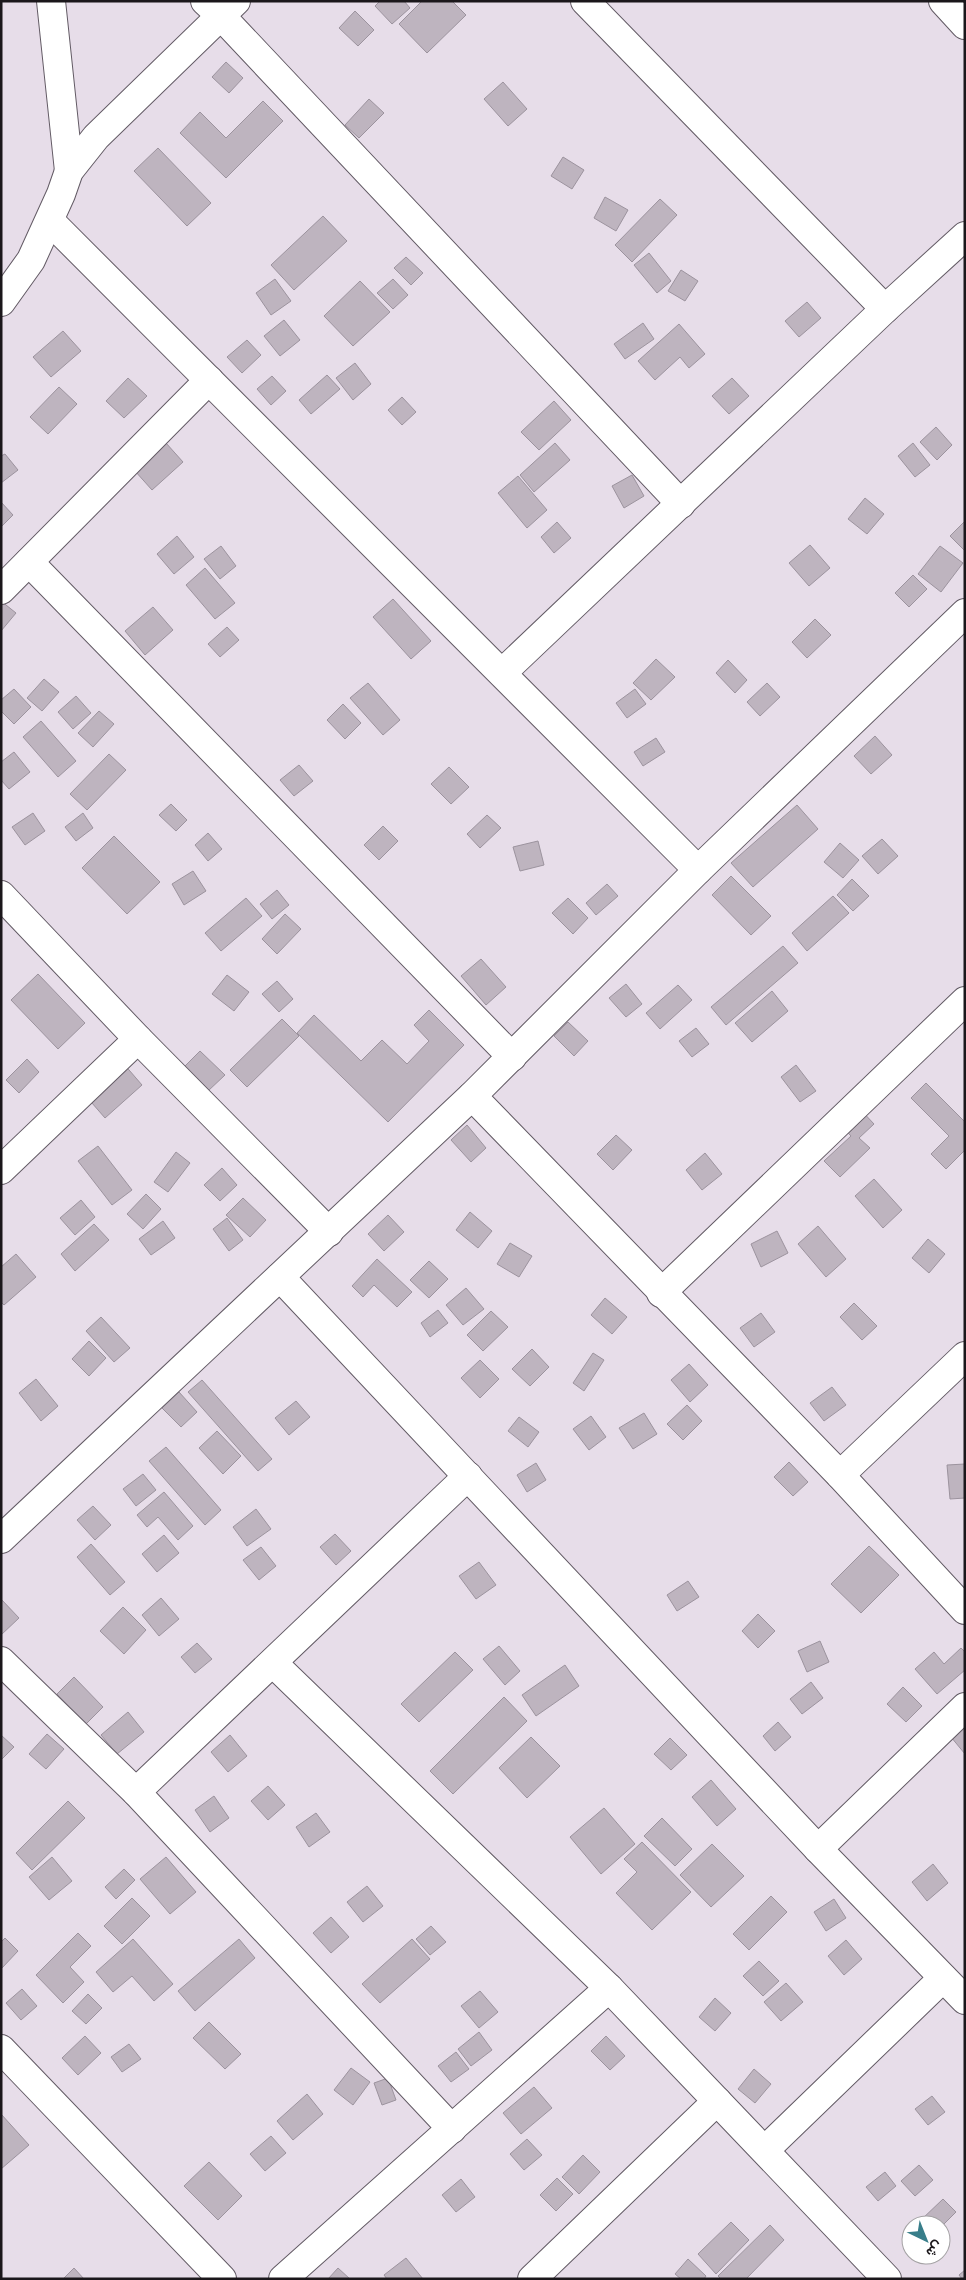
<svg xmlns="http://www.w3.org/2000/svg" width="966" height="2280" font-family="'Space Grotesk',Vazirmatn,sans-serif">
  <rect width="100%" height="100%" fill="#e7dde9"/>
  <g fill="#beb4bf" stroke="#9c939e">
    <polygon points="380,1 404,1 410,8 392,24 375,6"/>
    <polygon points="422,1 452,1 466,15 427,53 399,24"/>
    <polygon points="355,11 374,30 358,46 339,28"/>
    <polygon points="226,62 243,78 229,93 212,77"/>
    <polygon points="503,82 527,109 508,126 484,99"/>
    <polygon points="369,99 384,113 359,138 345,125"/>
    <polygon points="263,101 283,121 226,178 180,133 200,112 226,138"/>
    <polygon points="158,148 211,203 187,226 134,171"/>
    <polygon points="563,157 584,170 572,189 551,176"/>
    <polygon points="605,197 628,210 616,231 594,218"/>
    <polygon points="660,199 677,215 632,262 615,245"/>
    <polygon points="323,216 347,241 294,290 271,265"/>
    <polygon points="649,253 671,281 657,293 634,265"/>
    <polygon points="406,257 423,273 411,285 394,268"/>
    <polygon points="681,270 698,281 685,301 668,291"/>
    <polygon points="275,279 291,301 271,315 256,293"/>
    <polygon points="393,279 408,295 393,309 377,293"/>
    <polygon points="360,281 390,312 353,346 324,316"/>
    <polygon points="807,302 821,318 799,337 785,321"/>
    <polygon points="284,320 300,340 280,356 264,336"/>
    <polygon points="643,323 654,339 625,359 614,344"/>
    <polygon points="679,324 705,354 689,368 680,357 655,380 638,361"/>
    <polygon points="63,331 81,351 51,377 33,357"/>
    <polygon points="247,340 261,355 242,373 227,357"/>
    <polygon points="355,363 371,384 353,400 336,378"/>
    <polygon points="327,375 340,389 311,414 299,400"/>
    <polygon points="272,376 286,391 271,405 257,389"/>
    <polygon points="128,378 147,396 124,418 106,401"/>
    <polygon points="732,378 749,396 729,414 712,396"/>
    <polygon points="59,387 77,404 48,434 30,417"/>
    <polygon points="402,397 416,412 402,425 388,410"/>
    <polygon points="554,401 571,420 539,450 521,432"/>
    <polygon points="936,427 952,445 937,460 920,442"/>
    <polygon points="166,443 183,462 152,490 135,471"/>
    <polygon points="555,443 570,460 534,492 520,475"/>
    <polygon points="913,443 930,465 915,477 898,456"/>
    <polygon points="5,454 18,470 1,483 1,456"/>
    <polygon points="632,475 644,496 624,508 612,486"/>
    <polygon points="518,476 547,510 527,528 498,493"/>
    <polygon points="865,498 884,514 867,534 848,519"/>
    <polygon points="1,502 13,515 1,527"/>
    <polygon points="965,521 965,551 950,536"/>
    <polygon points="557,522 571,538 554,553 541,537"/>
    <polygon points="177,536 194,557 174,574 157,554"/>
    <polygon points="810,545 830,568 809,586 789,563"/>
    <polygon points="221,546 236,566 220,579 204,559"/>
    <polygon points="940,546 963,563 941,592 918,574"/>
    <polygon points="205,568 235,603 215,619 186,585"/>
    <polygon points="913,575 927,589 909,607 895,593"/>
    <polygon points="393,599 431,641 411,659 373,617"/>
    <polygon points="1,601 16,613 1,631"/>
    <polygon points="153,607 173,630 145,655 125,631"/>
    <polygon points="815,619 831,635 807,658 792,642"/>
    <polygon points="227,627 239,640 220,657 208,644"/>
    <polygon points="656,659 675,677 651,700 633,683"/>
    <polygon points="728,660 747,680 735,693 716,673"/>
    <polygon points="44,679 59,692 42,711 27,698"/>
    <polygon points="368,683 400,720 383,735 350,698"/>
    <polygon points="767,683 780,697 760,716 747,702"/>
    <polygon points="14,689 31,707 14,724 1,711 1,700"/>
    <polygon points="635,689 646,704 627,718 616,703"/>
    <polygon points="76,696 91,713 73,729 58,712"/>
    <polygon points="343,704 361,723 345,739 327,720"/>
    <polygon points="99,711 114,724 93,747 78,733"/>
    <polygon points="41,721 76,761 58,777 23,737"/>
    <polygon points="875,736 892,755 871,774 854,756"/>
    <polygon points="656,738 665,752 643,766 634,752"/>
    <polygon points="14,752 30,772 9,789 1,780 1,762"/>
    <polygon points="109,754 126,770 87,810 70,794"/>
    <polygon points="299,765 313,781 294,796 280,780"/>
    <polygon points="449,767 469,787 451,804 431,784"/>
    <polygon points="171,804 187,820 176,831 159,815"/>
    <polygon points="797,805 818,829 753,887 731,863"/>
    <polygon points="33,813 45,831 25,845 12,827"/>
    <polygon points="83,813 93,828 76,841 65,827"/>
    <polygon points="487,815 501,828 480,848 467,834"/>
    <polygon points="383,826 398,841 379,860 364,845"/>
    <polygon points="208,833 222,849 208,861 195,845"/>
    <polygon points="114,836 160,882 127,914 82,868"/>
    <polygon points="882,839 898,856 878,874 862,856"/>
    <polygon points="538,841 544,865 520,871 513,847"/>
    <polygon points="840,843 859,860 843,878 824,862"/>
    <polygon points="193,871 206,891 184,905 172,884"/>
    <polygon points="731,876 771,916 751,935 712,895"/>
    <polygon points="852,879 869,896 853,911 837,895"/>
    <polygon points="607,884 618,896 596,915 586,903"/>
    <polygon points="277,890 289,905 272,919 260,904"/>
    <polygon points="833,896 849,913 807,951 792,933"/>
    <polygon points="246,898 262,916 221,951 205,933"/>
    <polygon points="568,898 588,918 573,934 552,913"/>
    <polygon points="285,914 301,929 277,954 262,939"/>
    <polygon points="783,946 798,963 726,1025 711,1007"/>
    <polygon points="481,959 506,987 486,1005 461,976"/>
    <polygon points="38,974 85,1023 58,1049 11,1000"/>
    <polygon points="227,975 249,992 234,1011 212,994"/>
    <polygon points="277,981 293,999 279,1012 262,994"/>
    <polygon points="626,984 642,1004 626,1017 609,998"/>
    <polygon points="678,985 692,1000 660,1029 646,1013"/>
    <polygon points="772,991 788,1011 752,1042 735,1023"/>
    <polygon points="429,1010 464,1045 388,1122 297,1033 314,1015 361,1061 382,1040 407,1064 429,1041 414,1025"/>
    <polygon points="282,1019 299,1036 247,1087 230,1070"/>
    <polygon points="568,1022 588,1041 574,1056 554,1036"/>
    <polygon points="696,1028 709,1044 692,1057 679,1041"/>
    <polygon points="200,1051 225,1075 208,1091 184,1067"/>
    <polygon points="27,1059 39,1072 19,1093 6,1080"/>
    <polygon points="123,1063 142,1085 105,1118 85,1095"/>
    <polygon points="796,1065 816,1091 800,1102 781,1077"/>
    <polygon points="926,1083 965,1122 965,1150 946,1169 931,1154 949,1136 911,1098"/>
    <polygon points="859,1108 874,1124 859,1138 870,1148 840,1177 824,1161 851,1136 841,1125"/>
    <polygon points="467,1125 486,1148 471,1162 451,1140"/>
    <polygon points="616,1135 632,1150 613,1170 597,1154"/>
    <polygon points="98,1146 132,1190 112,1205 78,1161"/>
    <polygon points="176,1152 190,1163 168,1192 154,1182"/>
    <polygon points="705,1153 722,1174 702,1190 686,1170"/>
    <polygon points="222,1168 237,1185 220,1201 204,1185"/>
    <polygon points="874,1179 902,1210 883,1228 855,1196"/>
    <polygon points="146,1194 161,1209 143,1229 127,1214"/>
    <polygon points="243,1198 266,1220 250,1237 226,1215"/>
    <polygon points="81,1200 95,1217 75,1235 60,1218"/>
    <polygon points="470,1212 492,1231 478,1248 456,1230"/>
    <polygon points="388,1215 404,1232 384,1251 368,1234"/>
    <polygon points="227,1218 243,1240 229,1251 213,1229"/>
    <polygon points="163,1221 175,1238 151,1255 139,1239"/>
    <polygon points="94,1224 109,1240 75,1271 61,1254"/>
    <polygon points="818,1226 846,1259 826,1277 798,1244"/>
    <polygon points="777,1231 788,1253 761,1267 751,1244"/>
    <polygon points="928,1239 945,1254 929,1273 912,1258"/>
    <polygon points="510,1243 532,1256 519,1277 497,1264"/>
    <polygon points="16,1254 36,1277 4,1305 1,1302 1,1267"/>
    <polygon points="377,1259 412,1292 397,1307 374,1285 363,1297 352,1286"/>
    <polygon points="429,1261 448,1279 429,1298 410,1280"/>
    <polygon points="466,1288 484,1309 463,1325 446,1305"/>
    <polygon points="605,1298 627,1317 612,1334 591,1315"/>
    <polygon points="854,1303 877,1326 862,1340 840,1317"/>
    <polygon points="438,1310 448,1323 430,1337 421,1323"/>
    <polygon points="491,1311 508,1327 483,1351 467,1335"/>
    <polygon points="761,1313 775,1332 754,1347 740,1328"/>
    <polygon points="101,1317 130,1348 114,1362 86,1331"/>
    <polygon points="89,1341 106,1358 89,1376 72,1359"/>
    <polygon points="532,1349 549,1367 530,1386 512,1369"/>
    <polygon points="593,1353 604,1360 584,1391 573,1383"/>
    <polygon points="480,1360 499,1379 480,1398 461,1378"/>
    <polygon points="689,1364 708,1385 690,1402 671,1380"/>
    <polygon points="36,1379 58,1406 41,1421 19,1393"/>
    <polygon points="202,1380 272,1459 258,1471 188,1392"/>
    <polygon points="832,1387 846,1405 824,1421 810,1403"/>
    <polygon points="179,1392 197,1412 181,1427 162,1408"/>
    <polygon points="296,1401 310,1417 289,1435 275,1418"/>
    <polygon points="687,1405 702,1421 683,1440 667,1424"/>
    <polygon points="644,1413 657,1434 633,1449 619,1428"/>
    <polygon points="591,1416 606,1437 589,1450 573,1429"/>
    <polygon points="519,1417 539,1432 528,1447 508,1431"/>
    <polygon points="217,1431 241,1456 223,1474 199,1448"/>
    <polygon points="166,1447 221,1510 205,1525 149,1461"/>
    <polygon points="789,1462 808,1482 793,1496 774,1477"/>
    <polygon points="536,1463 546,1480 527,1492 517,1475"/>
    <polygon points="965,1464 965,1498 950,1499 947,1465"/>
    <polygon points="143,1474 156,1490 136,1506 123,1489"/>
    <polygon points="164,1492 193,1526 178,1540 158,1517 147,1527 137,1515"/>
    <polygon points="93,1506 111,1525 95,1540 77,1520"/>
    <polygon points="256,1509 271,1529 247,1546 233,1527"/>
    <polygon points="335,1534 351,1551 336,1565 320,1547"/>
    <polygon points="164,1535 179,1553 157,1572 142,1554"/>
    <polygon points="91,1544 125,1582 110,1595 77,1557"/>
    <polygon points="869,1546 899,1575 861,1613 831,1584"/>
    <polygon points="261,1547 276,1566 259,1580 243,1560"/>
    <polygon points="479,1562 496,1585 476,1599 459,1576"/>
    <polygon points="688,1581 699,1597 677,1611 667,1595"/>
    <polygon points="161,1598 179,1619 159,1636 142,1615"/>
    <polygon points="1,1599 19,1618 1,1635"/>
    <polygon points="123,1607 146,1630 124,1654 100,1631"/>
    <polygon points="758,1614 775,1631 758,1648 742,1631"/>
    <polygon points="820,1641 829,1662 807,1672 798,1651"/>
    <polygon points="197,1643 212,1659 195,1673 181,1657"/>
    <polygon points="499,1646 520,1671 505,1685 483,1659"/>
    <polygon points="961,1648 965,1652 965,1670 937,1694 915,1669 934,1652 944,1664"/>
    <polygon points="455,1652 473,1670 419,1722 401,1704"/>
    <polygon points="565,1665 579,1686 536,1716 522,1695"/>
    <polygon points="74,1677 103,1707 86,1724 57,1694"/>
    <polygon points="811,1682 823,1698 802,1714 790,1699"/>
    <polygon points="903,1687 922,1706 906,1722 887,1704"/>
    <polygon points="504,1697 527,1721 453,1794 430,1771"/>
    <polygon points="128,1712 144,1732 117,1754 101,1735"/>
    <polygon points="778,1722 791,1737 775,1751 763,1736"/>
    <polygon points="965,1725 965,1754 951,1737"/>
    <polygon points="47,1734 64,1749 46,1769 29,1754"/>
    <polygon points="1,1735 14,1747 1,1760"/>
    <polygon points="230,1735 247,1756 228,1772 211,1752"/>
    <polygon points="531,1737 560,1766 527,1798 499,1768"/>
    <polygon points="670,1738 687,1755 671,1770 654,1754"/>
    <polygon points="711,1780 736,1809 717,1826 692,1797"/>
    <polygon points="268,1786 285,1805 268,1820 251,1801"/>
    <polygon points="214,1796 229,1818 210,1832 195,1810"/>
    <polygon points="68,1801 85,1818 32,1870 16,1853"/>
    <polygon points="604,1808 635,1844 601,1874 570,1837"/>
    <polygon points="316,1813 330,1832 309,1847 296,1827"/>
    <polygon points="662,1818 692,1849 675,1866 644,1836"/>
    <polygon points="642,1842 691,1892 652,1930 616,1893 637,1872 624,1859"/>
    <polygon points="712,1844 744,1876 711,1907 680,1875"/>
    <polygon points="52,1857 72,1881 49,1900 29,1877"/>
    <polygon points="166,1857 196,1892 170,1914 140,1879"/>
    <polygon points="933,1864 948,1883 927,1901 912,1882"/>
    <polygon points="124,1869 135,1880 116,1899 105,1887"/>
    <polygon points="367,1886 383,1906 363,1922 347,1902"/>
    <polygon points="771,1896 787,1912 749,1950 733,1934"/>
    <polygon points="132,1898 150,1916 122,1944 104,1926"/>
    <polygon points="834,1899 846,1918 826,1931 814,1912"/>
    <polygon points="331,1917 349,1937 331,1953 313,1933"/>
    <polygon points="431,1926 446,1942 430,1955 416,1939"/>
    <polygon points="78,1933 91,1946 70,1967 84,1982 63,2003 36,1975"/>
    <polygon points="5,1938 18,1951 2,1968 1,1942"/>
    <polygon points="133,1939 173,1984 154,2001 132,1976 113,1992 96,1972"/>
    <polygon points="239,1939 255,1958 195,2011 178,1991"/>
    <polygon points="412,1939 430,1959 380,2003 362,1984"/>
    <polygon points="846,1940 862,1959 844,1975 828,1956"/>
    <polygon points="759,1961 779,1981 763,1996 743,1976"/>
    <polygon points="786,1983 803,2002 781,2021 764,2002"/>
    <polygon points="22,1989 37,2006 21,2020 6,2003"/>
    <polygon points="480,1991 498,2012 479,2028 461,2006"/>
    <polygon points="88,1994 102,2008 86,2024 72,2011"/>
    <polygon points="715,1998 731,2013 715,2031 699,2017"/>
    <polygon points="209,2022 241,2054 225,2069 193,2038"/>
    <polygon points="479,2032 492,2050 471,2066 458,2049"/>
    <polygon points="85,2036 101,2053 78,2075 62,2058"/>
    <polygon points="606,2036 625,2056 610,2070 591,2051"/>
    <polygon points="129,2044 141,2059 122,2072 111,2057"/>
    <polygon points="456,2052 469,2069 451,2082 438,2066"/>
    <polygon points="351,2068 370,2082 353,2105 334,2090"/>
    <polygon points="754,2069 771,2084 755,2103 738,2089"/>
    <polygon points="388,2078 396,2100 382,2105 374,2083"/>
    <polygon points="534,2087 552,2108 521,2134 503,2113"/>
    <polygon points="307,2094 323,2114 293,2140 277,2121"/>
    <polygon points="932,2096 945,2112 928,2125 915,2109"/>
    <polygon points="1,2114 29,2145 1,2169"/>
    <polygon points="271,2136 286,2153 265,2171 250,2154"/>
    <polygon points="527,2139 542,2155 524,2170 510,2154"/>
    <polygon points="583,2155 600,2172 579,2194 562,2177"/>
    <polygon points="209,2162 242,2196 218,2220 184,2186"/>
    <polygon points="919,2165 933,2180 915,2196 901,2181"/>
    <polygon points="885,2172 896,2186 878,2201 866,2187"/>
    <polygon points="557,2178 573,2194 556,2211 540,2195"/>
    <polygon points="461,2179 475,2197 456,2212 442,2195"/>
    <polygon points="943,2199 956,2212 941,2227 941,2225 925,2225 921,2220"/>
    <polygon points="731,2222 749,2240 716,2274 698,2254"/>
    <polygon points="770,2225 784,2240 746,2279 721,2279 718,2276"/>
    <polygon points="406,2258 423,2279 387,2279 384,2275"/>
    <polygon points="688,2259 706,2276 704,2279 681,2279 675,2274"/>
    <polygon points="74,2268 84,2279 63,2279"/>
    <polygon points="338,2268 350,2279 328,2279"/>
    <polygon points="965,2270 965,2279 962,2279 959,2275"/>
  </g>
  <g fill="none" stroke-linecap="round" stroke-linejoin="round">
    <defs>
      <g id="minor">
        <polyline points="51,1 69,171"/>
        <polyline points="205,1 221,16 681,504"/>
        <polyline points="585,1 885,309"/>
        <polyline points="943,1 965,25"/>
        <polyline points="50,221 698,870"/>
        <polyline points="1,302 31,260 61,194 69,171 96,137 236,1"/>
        <polyline points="29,562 512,1057"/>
        <polyline points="1,590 209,380"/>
        <polyline points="502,673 885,309 965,236"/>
        <polyline points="1,895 138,1039 329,1232"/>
        <polyline points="472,1096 840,1475 965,1610"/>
        <polyline points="1,1170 138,1039"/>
        <polyline points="280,1277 818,1849 965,2000"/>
        <polyline points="661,1293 965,1001"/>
        <polyline points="840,1475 965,1356"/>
        <polyline points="1,1539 472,1096 698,870 965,613"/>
        <polyline points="1,1661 136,1792 452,2129"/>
        <polyline points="273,1663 609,1988 887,2279"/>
        <polyline points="136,1792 468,1476"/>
        <polyline points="818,1849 965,1707"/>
        <polyline points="1,2049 222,2279"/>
        <polyline points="765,2150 943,1978"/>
        <polyline points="283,2279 609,1988"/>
        <polyline points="532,2279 717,2101"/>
      </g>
    </defs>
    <use href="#minor" stroke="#625a64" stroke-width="30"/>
    <use href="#minor" stroke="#fff" stroke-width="28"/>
  </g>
  <rect width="966" height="2280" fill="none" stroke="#1b171b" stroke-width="5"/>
  <g transform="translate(926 2240) rotate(137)"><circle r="24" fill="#ffffff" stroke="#a4a2a4"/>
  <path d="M0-4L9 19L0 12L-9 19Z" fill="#387e8a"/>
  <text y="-8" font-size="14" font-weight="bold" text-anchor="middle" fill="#1b171b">ش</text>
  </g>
</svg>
